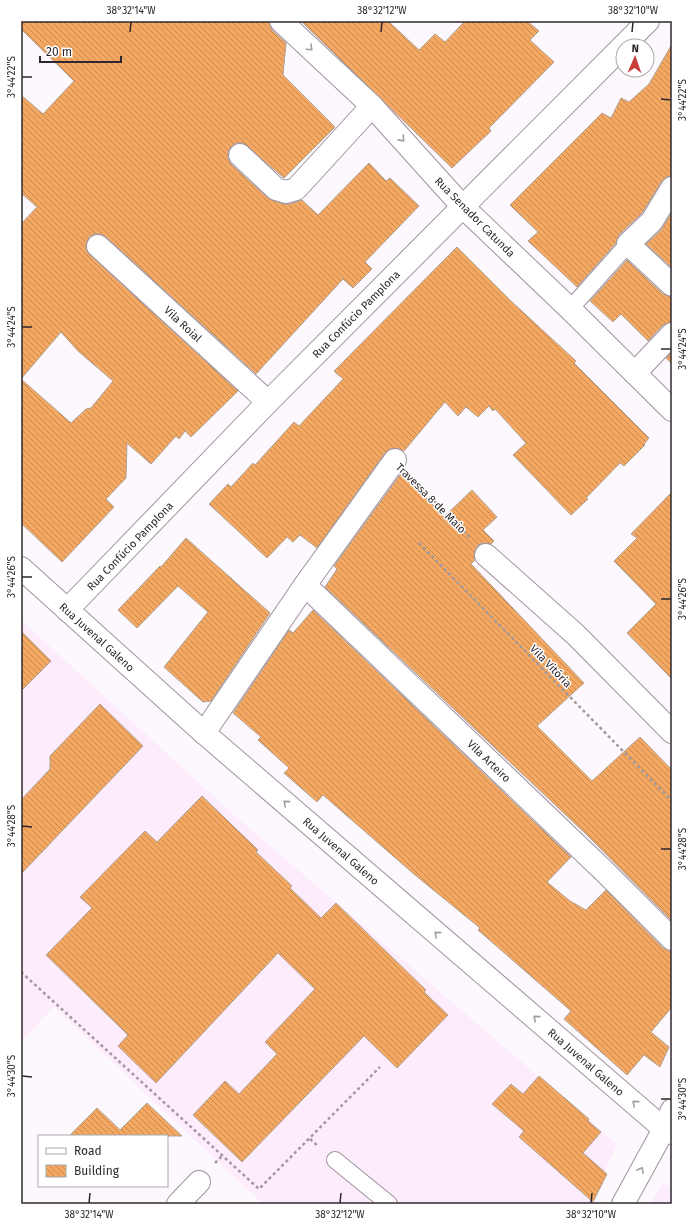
<svg xmlns="http://www.w3.org/2000/svg" width="693" height="1225" font-family="'Fira Sans',sans-serif">
  <defs>
    <pattern id="building-back-hatch" width="6" height="6" patternUnits="userSpaceOnUse"><rect width="6" height="6" fill="#f4a861"/><path d="M-1 5l2 2M0 0l6 6M5-1l2 2" fill="none" stroke="#c68950"/></pattern>
  </defs>
  <rect width="100%" height="100%" fill="#fdf8fd"/>
  <g fill="#fdedfc">
    <polygon points="21,620 233,814 617,1144 590,1204 263,1204 54,1007 21,1042"/>
    <polygon points="662,1183 672,1187 672,1204 651,1204"/>
  </g>
  <g fill="url(#building-back-hatch)" stroke="#afa196" fill-rule="evenodd">
    <path d="M21,21H269L272,30L286,43L283,75L335,127L284,178L243,143H236L231,147L228,152V158L231,164L268,198L283,204H290L302,200L318,215L369,163L386,181L390,178L419,206L365,262L372,269L353,288L343,279L256,374L106,237L100,234H94L89,237L86,244V250L90,255L238,391L191,437L185,431L179,439L176,436L151,464L127,443L126,478L106,499L114,507L62,562L21,523V224L37,207L21,193V95L43,114L74,81L21,29ZM61,332L78,351L113,381L91,408L86,409L71,423L21,379Z"/>
    <polygon points="301,21 388,21 419,50 435,34 445,42 465,21 527,21 539,31 530,40 554,62 489,128 491,131 452,168"/>
    <polygon points="672,44 672,176 666,177 662,181 642,213 619,235 616,243 577,287 528,241 538,232 510,205 602,113 611,118 621,98 629,102 649,84"/>
    <polygon points="672,212 672,268 646,244 661,230"/>
    <polygon points="457,247 512,302 576,361 574,363 649,438 644,444 645,445 624,466 620,463 586,498 588,499 571,515 513,455 526,443 495,409 493,411 489,406 478,417 466,407 458,416 445,402 404,451 396,448 390,449 385,453 317,548 300,535 293,542 287,537 267,558 209,504 228,484 231,487 253,463 255,465 294,422 299,426 343,379 334,371"/>
    <polygon points="627,260 663,294 672,297 672,322 663,325 648,341 621,314 613,322 590,301"/>
    <polygon points="672,352 672,364 666,358"/>
    <polygon points="402,472 444,517 472,490 497,517 483,530 494,541 491,544 482,543 477,546 474,553 475,560 471,564 584,683 537,726 592,781 640,737 672,770 672,921 589,837 325,587 337,569 334,566"/>
    <polygon points="672,492 672,679 627,633 656,604 614,561 637,538 631,534"/>
    <polygon points="186,538 270,613 211,701 203,702 164,667 208,612 178,586 137,628 118,610 160,566 161,567"/>
    <polygon points="313,610 571,857 547,882 570,901 586,910 606,890 663,948 672,952 672,1007 651,1032 669,1047 660,1067 644,1055 627,1075 564,1019 571,1011 478,930 480,928 415,875 323,795 317,802 284,773 289,768 258,740 261,737 233,713 289,630 293,633"/>
    <polygon points="21,631 51,661 21,691"/>
    <polygon points="100,704 143,746 21,874 21,800 50,769 50,756"/>
    <polygon points="202,796 258,850 256,852 292,886 290,888 321,918 336,903 426,990 424,992 448,1015 397,1068 364,1036 242,1162 193,1115 225,1081 239,1094 277,1054 265,1042 315,989 278,953 156,1083 118,1046 128,1035 46,955 92,908 80,897 145,831 157,842"/>
    <polygon points="539,1076 589,1119 588,1121 601,1132 583,1153 607,1174 593,1202 519,1137 524,1131 492,1104 511,1084 523,1094"/>
    <polygon points="147,1103 182,1136 69,1136 97,1108 120,1130"/>
  </g>
  <g fill="none" stroke-linecap="round" stroke-linejoin="round">
    <defs>
      <g id="service">
        <polyline points="570,309 628,244"/>
        <polyline points="335,1160 389,1204"/>
      </g>
      <g id="minor">
        <polyline points="281,21 372,106 463,207 570,309 672,410"/>
        <polyline points="240,155 276,189 286,192 296,189 372,106"/>
        <polyline points="672,188 652,221 628,244 672,285"/>
        <polyline points="98,246 268,402"/>
        <polyline points="635,373 672,334"/>
        <polyline points="486,555 576,635 672,732"/>
        <polyline points="305,585 605,872 672,939"/>
        <polyline points="67,610 268,402 648,21"/>
        <polyline points="204,733 305,585 395,460"/>
        <polyline points="178,1204 199,1182"/>
      </g>
      <g id="tertiary">
        <polyline points="21,568 204,733 664,1129 672,1133"/>
        <polyline points="623,1204 664,1129 672,1110"/>
      </g>
    </defs>
    <use href="#service" stroke="#a0939f" stroke-width="18"/>
    <use href="#minor" stroke="#a0939f" stroke-width="24"/>
    <use href="#tertiary" stroke="#a0939f" stroke-width="24"/>
    <g stroke="#a09a9f" stroke-width="2.5" stroke-dasharray="3 3" stroke-linecap="butt">
      <polyline points="413,479 469,537"/>
      <polyline points="419,543 672,801"/>
      <polyline points="21,972 259,1189 380,1067"/>
      <polyline points="310,1139 318,1146"/>
      <polyline points="215,1163 222,1156"/>
    </g>
    <use href="#service" stroke="#fff" stroke-width="16"/>
    <use href="#minor" stroke="#fff" stroke-width="22"/>
    <use href="#tertiary" stroke="#fff" stroke-width="22"/>
  </g>
  <defs><path id="oneway-chevron" d="M-2-3.5L2.5 0L-2 3.5" fill="none" stroke-width="1.6" stroke-linecap="round" stroke-linejoin="round"/></defs>
  <g stroke="#a19ea0">
    <use href="#oneway-chevron" transform="translate(310 48) rotate(43)"/>
    <use href="#oneway-chevron" transform="translate(402 139) rotate(48)"/>
    <use href="#oneway-chevron" transform="translate(286 803) rotate(-139)"/>
    <use href="#oneway-chevron" transform="translate(437 934) rotate(-139)"/>
    <use href="#oneway-chevron" transform="translate(536 1018) rotate(-139)"/>
    <use href="#oneway-chevron" transform="translate(635 1103) rotate(-139)"/>
    <use href="#oneway-chevron" transform="translate(641 1170) rotate(-61)"/>
  </g>
  <path fill="none" stroke="#2e282d" stroke-width="1.5" d="M130,32L131,22M381,32L382,22M632,32L633,22M22,77H32M661,99L671,100M22,327H32M661,349H671M22,577H32M661,599H671M22,826L32,827M661,849H671M22,1076L32,1077M661,1099H671M89,1203L90,1193M340,1203L341,1193M591,1203L592,1193"/>
  <g text-anchor="middle" stroke-width="3" stroke-linejoin="round" paint-order="stroke">
    <g font-size="11" fill="#2e282d" stroke="#fff">
      <text transform="translate(475 217) rotate(45)" y="4">Rua Senador Catunda</text>
      <text transform="translate(356 314) rotate(-45)" y="4">Rua Confúcio Pamplona</text>
      <text transform="translate(183 324) rotate(43)" y="4">Vila Roial</text>
      <text transform="translate(431 498) rotate(45)" y="4">Travessa 8 de Maio</text>
      <text transform="translate(130 546) rotate(-46)" y="4">Rua Confúcio Pamplona</text>
      <text transform="translate(97 637) rotate(42)" y="4">Rua Juvenal Galeno</text>
      <text transform="translate(551 666) rotate(46)" y="4">Vila Vitória</text>
      <text transform="translate(489 761) rotate(44)" y="4">Vila Arteiro</text>
      <text transform="translate(341 851) rotate(41)" y="4">Rua Juvenal Galeno</text>
      <text transform="translate(586 1062) rotate(41)" y="4">Rua Juvenal Galeno</text>
    </g>
  </g>
  <rect width="693" height="1225" fill="none" stroke="#ffffff" stroke-width="44"/>
  <rect x="38" y="1135" width="130" height="52" fill="#ffffff" stroke="#aba9ab"/>
  <rect x="46" y="1148" width="20" height="6" fill="#ffffff" stroke="#aba9ab"/>
  <text x="74" y="1155" font-size="12" fill="#2e282d">Road</text>
  <rect x="46" y="1165" width="20" height="12" fill="url(#building-back-hatch)" stroke="#aba9ab"/>
  <text x="74" y="1175" font-size="12" fill="#2e282d">Building</text>
  <g transform="translate(635 58) rotate(2)"><circle r="19" fill="#ffffff" stroke="#aba9ab"/>
  <path d="M0-3L7 15L0 10L-7 15Z" fill="#ca3c39"/>
  <text y="-6" font-size="11" font-weight="bold" text-anchor="middle" fill="#2e282d">N</text>
  </g>
  <path d="M40 56v6h81v-6" fill="none" stroke="#2e282d" stroke-width="2"/>
  <text x="46" y="56" font-size="12" fill="#2e282d" stroke="#ffffff" stroke-width="3" paint-order="stroke">20 m</text>
  <rect x="22" y="22" width="649" height="1181" fill="none" stroke="#2e282d" stroke-width="1.5"/>
  <g font-size="10" text-anchor="middle" fill="#2e282d">
    <text x="131" y="14">38°32'14"W</text>
    <text x="382" y="14">38°32'12"W</text>
    <text x="633" y="14">38°32'10"W</text>
    <text transform="translate(11 77) rotate(-90)" y="4">3°44'22"S</text>
    <text transform="translate(682 100) rotate(-90)" y="4">3°44'22"S</text>
    <text transform="translate(11 327) rotate(-90)" y="4">3°44'24"S</text>
    <text transform="translate(682 349) rotate(-90)" y="4">3°44'24"S</text>
    <text transform="translate(11 577) rotate(-90)" y="4">3°44'26"S</text>
    <text transform="translate(682 599) rotate(-90)" y="4">3°44'26"S</text>
    <text transform="translate(11 826) rotate(-90)" y="4">3°44'28"S</text>
    <text transform="translate(682 849) rotate(-90)" y="4">3°44'28"S</text>
    <text transform="translate(11 1076) rotate(-90)" y="4">3°44'30"S</text>
    <text transform="translate(682 1099) rotate(-90)" y="4">3°44'30"S</text>
    <text x="89" y="1218">38°32'14"W</text>
    <text x="340" y="1218">38°32'12"W</text>
    <text x="591" y="1218">38°32'10"W</text>
  </g>
</svg>
